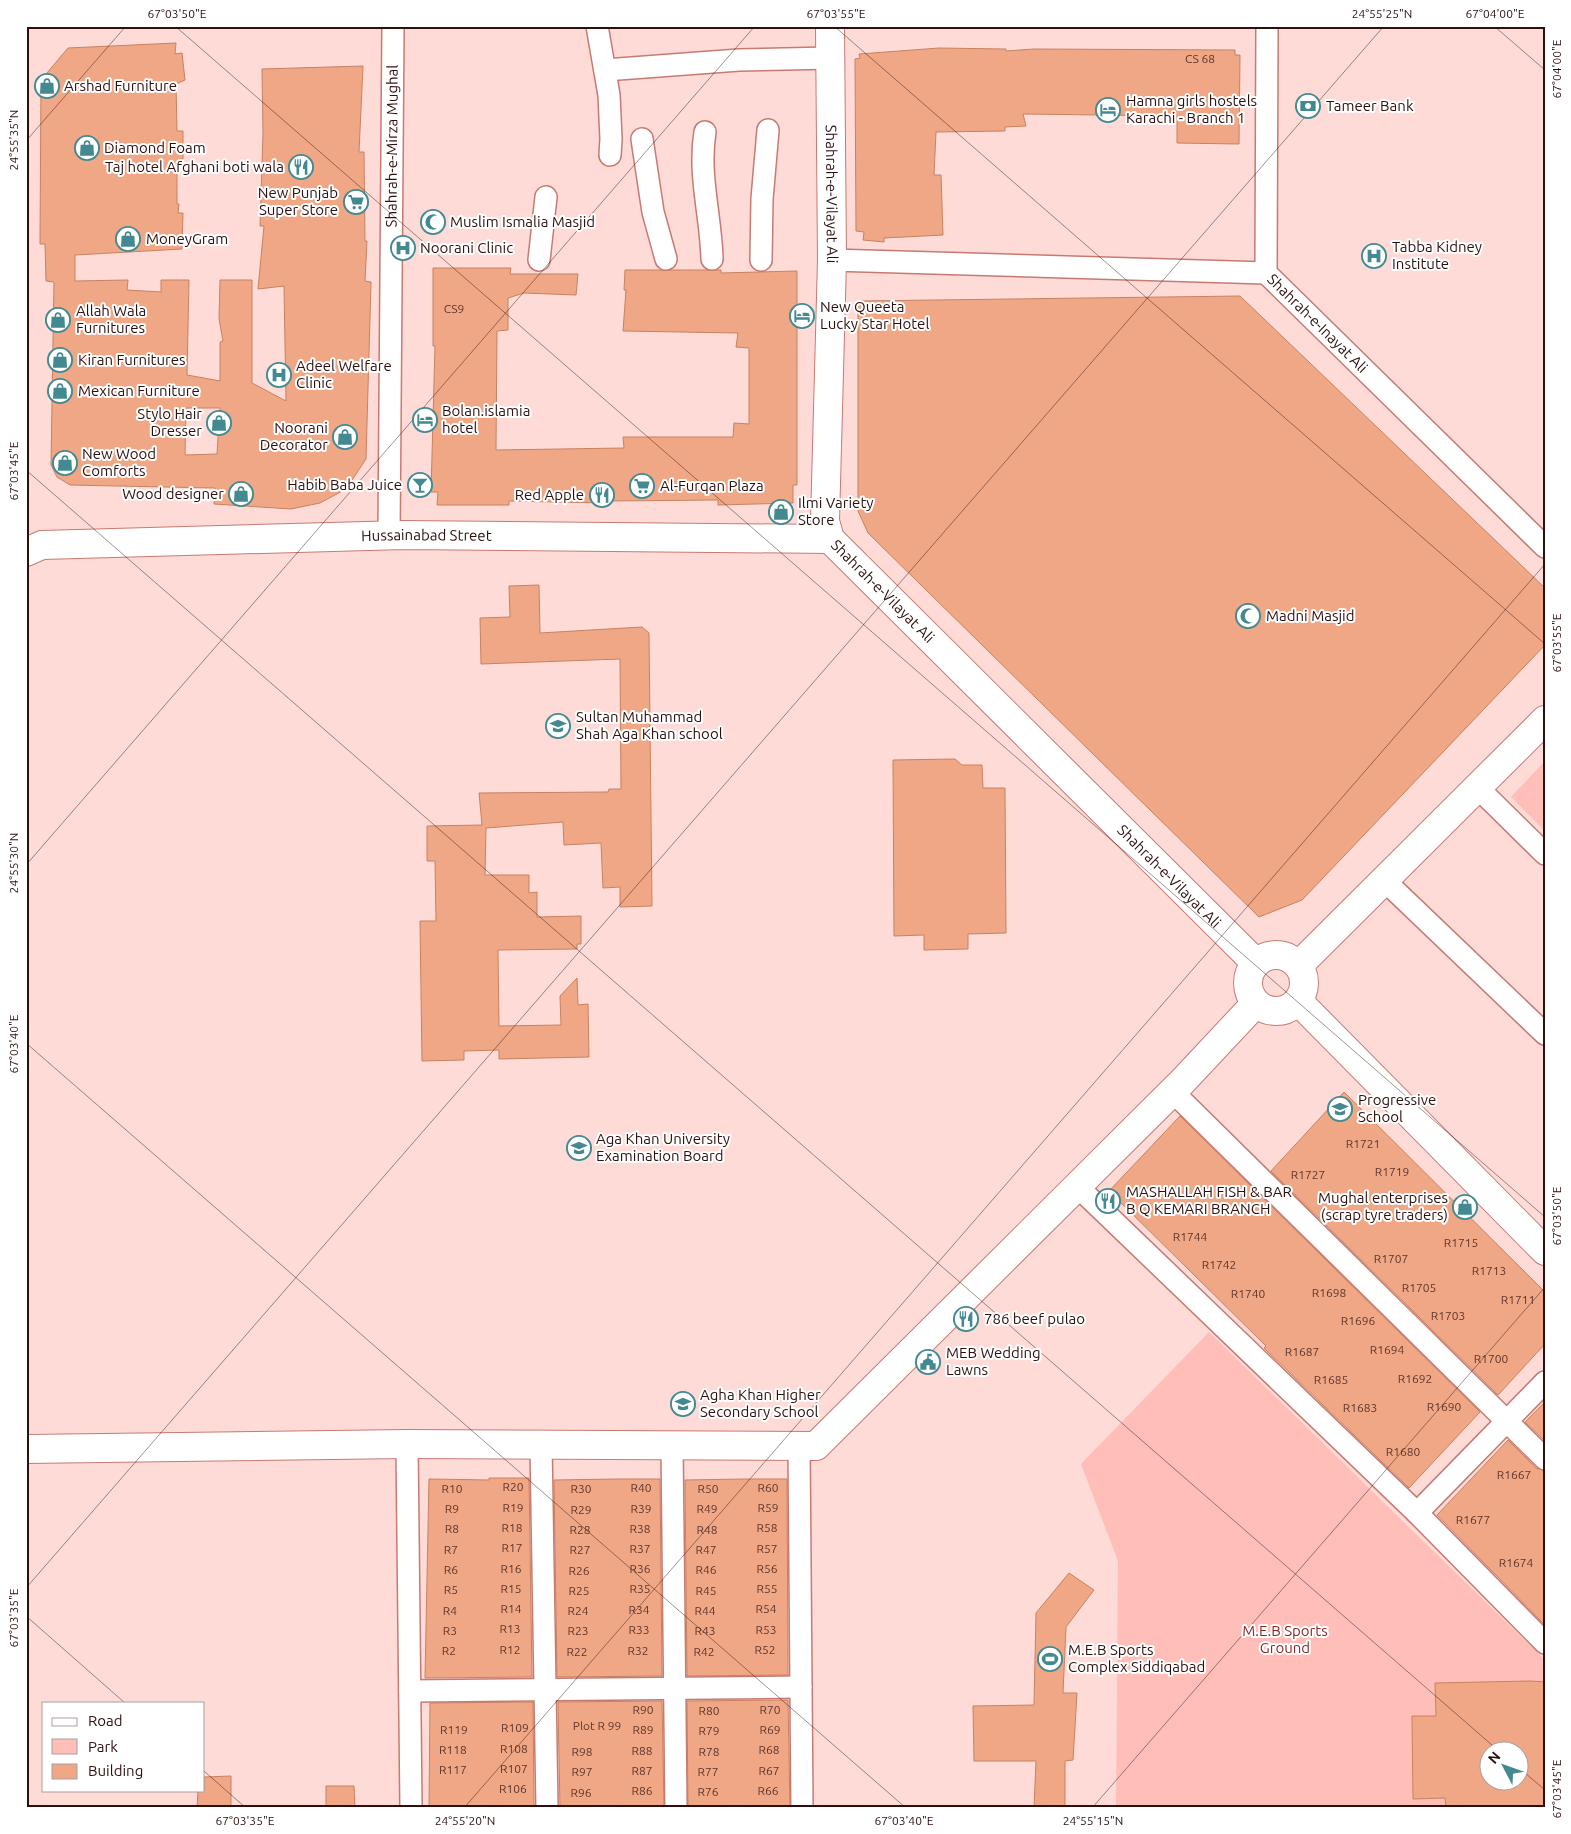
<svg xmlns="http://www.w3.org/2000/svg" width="1571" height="1834" font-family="Ubuntu,sans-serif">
  <rect width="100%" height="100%" fill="#fedbd7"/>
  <g fill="#ffbeb7" fill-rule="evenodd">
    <polygon points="1545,761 1545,831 1511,797"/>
    <path d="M1209,1332L1545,1660V1808H1116L1118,1561L1081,1464ZM1488,1752H1518V1782H1488Z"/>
  </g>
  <g fill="#f0a785" stroke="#c88261" fill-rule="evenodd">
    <path d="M176,43L175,54L182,53L185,80L176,84L177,131H183V159L177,160V204H179L178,213H183L182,249L75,255V281L128,280L127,290L161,292V280H189L187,375L220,381V342L223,341L219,319L220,280H252V383L286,401L284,286L258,289L264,226H260L263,133L262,69L363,66L359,152H364L365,241H367L365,281L371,282L366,459L346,489L320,503L291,509L214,504L215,488L70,485L57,477L51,465L54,282L46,281L45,244H40L41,80L68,48ZM186,408H220L217,454L185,455Z"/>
    <polygon points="939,48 1006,49 1006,51 1034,49 1235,50 1235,55 1240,55 1239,144 1177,143 1177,116 1023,114 1026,126 1005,127 1005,131 936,132 934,175 941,175 943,235 884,238 884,242 863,240 864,232 856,231 855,59 860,58 859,54"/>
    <polygon points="433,268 511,268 510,274 578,274 576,295 524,293 508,298 508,330 497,331 496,450 624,448 623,437 733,437 734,423 749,424 749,348 736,347 738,333 623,331 626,290 624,290 625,270 721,270 721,273 797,271 797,485 793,485 793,503 718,505 718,500 608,501 608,503 509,501 509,505 437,505 438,492 431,492 435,346 433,346"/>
    <polygon points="1240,296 1545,588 1545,645 1302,900 1259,917 868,533 858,511 858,301"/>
    <polygon points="539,585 540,633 642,627 649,633 652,906 620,907 620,887 603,888 601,843 564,845 563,822 486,828 485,875 529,875 529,893 537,892 537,917 581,916 581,944 577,944 577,949 498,950 499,1026 561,1025 560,996 577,978 578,1005 588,1004 589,1057 499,1059 499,1050 464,1051 464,1060 422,1061 420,921 436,921 435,861 427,861 427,826 482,825 479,793 608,792 609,789 621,789 620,659 481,664 480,618 510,617 509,586"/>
    <polygon points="955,759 962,765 982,765 983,788 1005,788 1006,933 968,934 968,949 924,950 924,935 894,936 893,760"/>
    <polygon points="1344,1092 1545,1292 1545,1344 1498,1395 1271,1171"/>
    <polygon points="1180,1116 1480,1412 1409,1488 1264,1348 1266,1346 1109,1191"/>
    <polygon points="1545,1402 1545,1441 1525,1422"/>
    <polygon points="1508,1440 1536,1468 1545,1471 1545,1625 1437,1515"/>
    <polygon points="489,1478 529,1478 532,1677 425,1678 429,1479 489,1480"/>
    <polygon points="617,1479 660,1479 662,1676 557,1677 554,1480"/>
    <polygon points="744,1479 787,1479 788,1675 687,1676 685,1480"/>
    <polygon points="1069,1573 1094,1590 1066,1627 1063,1693 1077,1693 1073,1760 1065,1761 1065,1808 1034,1808 1036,1761 974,1761 973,1706 1034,1705 1036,1613"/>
    <path d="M1530,1681L1545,1682V1808H1446L1445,1798L1413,1799L1412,1716H1436L1435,1683ZM1488,1752H1518V1782H1488Z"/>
    <polygon points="788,1700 790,1808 688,1808 687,1701"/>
    <polygon points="662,1701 664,1808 560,1808 558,1702"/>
    <polygon points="533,1702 534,1808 429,1808 430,1703"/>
    <polygon points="231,1776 231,1808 197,1808 198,1790 204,1790 204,1777"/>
    <polygon points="326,1786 354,1786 355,1808 326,1808"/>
  </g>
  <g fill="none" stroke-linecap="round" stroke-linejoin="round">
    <defs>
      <g id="minor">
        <polyline points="597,26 609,95 611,139 610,155"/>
        <path id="s1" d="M1267,26L1266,273L1545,547"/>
        <polyline points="605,70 739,60 830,58"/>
        <path d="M705,132C698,175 711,216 712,259"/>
        <polyline points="642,139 653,212 666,259"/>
        <polyline points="539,260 546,197"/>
        <polyline points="761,260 762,199 768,130"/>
        <polyline points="832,260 1266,273"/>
        <path id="s2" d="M389,535L393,26"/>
        <polyline points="1477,787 1545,854"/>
        <polyline points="1384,880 1545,1034"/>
        <polyline points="1172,1091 1545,1459"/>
        <polyline points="1077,1186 1417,1513 1545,1643"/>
        <polyline points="407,1444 411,1808"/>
        <polyline points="541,1445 547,1808"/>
        <polyline points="672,1445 676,1808"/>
        <polyline points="799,1446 802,1808"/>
        <polyline points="1417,1513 1545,1382"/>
        <polyline points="410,1691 801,1687"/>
      </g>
      <g id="tertiary">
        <path id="s3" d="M830,26L832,260L825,521L830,539L1256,963"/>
        <path id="s4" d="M26,552L42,545L403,535L830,539"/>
        <circle cx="1276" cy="983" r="28"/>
        <polyline points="1299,965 1545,720"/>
        <polyline points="1298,1001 1545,1251"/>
        <polyline points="26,1449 407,1444 816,1446 1183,1081 1256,1003"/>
      </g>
    </defs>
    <use href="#minor" stroke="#c77a72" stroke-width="24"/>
    <use href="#tertiary" stroke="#c77a72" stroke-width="30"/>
    <use href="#minor" stroke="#fff" stroke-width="21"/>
    <use href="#tertiary" stroke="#fff" stroke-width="28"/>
  </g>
  <path fill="none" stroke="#2d0f0e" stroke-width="1" stroke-opacity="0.45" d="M175,26L1545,1217M834,26L1545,644M1494,26L1545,70M26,141L126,26M26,470L1500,1752M26,865L755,26M26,1043L906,1808M26,1588L1384,26M26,1616L125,1703M1518,1767L1545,1790M204,1771L246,1808M464,1808L1545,564M1092,1808L1545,1287"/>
  <defs>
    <symbol id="shop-ring" viewBox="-11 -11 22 22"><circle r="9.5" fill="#fff" stroke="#428991" stroke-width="1.5"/><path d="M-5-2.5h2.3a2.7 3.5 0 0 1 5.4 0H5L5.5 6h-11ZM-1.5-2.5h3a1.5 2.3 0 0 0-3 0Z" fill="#428991"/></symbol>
    <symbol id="bank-ring" viewBox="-11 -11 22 22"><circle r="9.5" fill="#fff" stroke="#428991" stroke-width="1.5"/><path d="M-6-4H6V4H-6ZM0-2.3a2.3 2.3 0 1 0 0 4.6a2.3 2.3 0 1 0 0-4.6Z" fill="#428991"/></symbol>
    <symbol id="hotel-ring" viewBox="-11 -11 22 22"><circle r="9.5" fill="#fff" stroke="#428991" stroke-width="1.5"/><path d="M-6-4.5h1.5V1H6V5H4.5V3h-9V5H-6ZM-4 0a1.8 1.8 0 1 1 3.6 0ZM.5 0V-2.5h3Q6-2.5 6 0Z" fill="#428991"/></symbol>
    <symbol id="restaurant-ring" viewBox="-11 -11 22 22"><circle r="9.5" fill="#fff" stroke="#428991" stroke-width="1.5"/><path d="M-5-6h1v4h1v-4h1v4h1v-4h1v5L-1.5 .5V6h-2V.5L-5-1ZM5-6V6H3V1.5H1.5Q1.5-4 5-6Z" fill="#428991"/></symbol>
    <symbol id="supermarket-ring" viewBox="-11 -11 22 22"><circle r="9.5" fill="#fff" stroke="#428991" stroke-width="1.5"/><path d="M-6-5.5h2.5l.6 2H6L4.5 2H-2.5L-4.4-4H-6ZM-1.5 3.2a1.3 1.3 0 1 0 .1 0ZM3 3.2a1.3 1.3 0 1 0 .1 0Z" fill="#428991"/></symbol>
    <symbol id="mosque-ring" viewBox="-11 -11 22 22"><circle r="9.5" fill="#fff" stroke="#428991" stroke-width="1.5"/><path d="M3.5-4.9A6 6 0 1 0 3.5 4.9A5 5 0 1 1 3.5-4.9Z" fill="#428991"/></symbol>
    <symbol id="hospital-ring" viewBox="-11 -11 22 22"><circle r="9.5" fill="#fff" stroke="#428991" stroke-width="1.5"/><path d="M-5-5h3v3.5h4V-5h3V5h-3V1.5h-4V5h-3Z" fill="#428991"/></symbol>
    <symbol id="bar-ring" viewBox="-11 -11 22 22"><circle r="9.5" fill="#fff" stroke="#428991" stroke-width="1.5"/><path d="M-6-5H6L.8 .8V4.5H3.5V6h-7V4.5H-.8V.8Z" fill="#428991"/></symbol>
    <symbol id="school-ring" viewBox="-11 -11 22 22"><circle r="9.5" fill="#fff" stroke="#428991" stroke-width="1.5"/><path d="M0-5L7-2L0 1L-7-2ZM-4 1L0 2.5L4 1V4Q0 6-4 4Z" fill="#428991"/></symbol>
    <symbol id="university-ring" viewBox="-11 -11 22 22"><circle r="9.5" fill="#fff" stroke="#428991" stroke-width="1.5"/><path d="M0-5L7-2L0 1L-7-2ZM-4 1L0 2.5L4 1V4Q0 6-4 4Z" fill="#428991"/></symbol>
    <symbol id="civic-ring" viewBox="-11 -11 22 22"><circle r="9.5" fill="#fff" stroke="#428991" stroke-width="1.5"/><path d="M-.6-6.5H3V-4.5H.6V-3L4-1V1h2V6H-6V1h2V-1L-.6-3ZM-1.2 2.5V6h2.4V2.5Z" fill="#428991"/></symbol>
    <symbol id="stadium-ring" viewBox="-11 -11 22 22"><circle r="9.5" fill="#fff" stroke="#428991" stroke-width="1.5"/><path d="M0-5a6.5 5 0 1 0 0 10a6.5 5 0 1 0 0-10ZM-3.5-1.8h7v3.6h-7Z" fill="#428991"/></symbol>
  </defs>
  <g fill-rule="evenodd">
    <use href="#shop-ring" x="33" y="72" width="28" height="28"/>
    <use href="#bank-ring" x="1294" y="92" width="28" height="28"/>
    <use href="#hotel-ring" x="1094" y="96" width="28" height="28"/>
    <use href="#shop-ring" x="73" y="134" width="28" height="28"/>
    <use href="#restaurant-ring" x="287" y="153" width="28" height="28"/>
    <use href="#supermarket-ring" x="342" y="188" width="28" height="28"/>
    <use href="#mosque-ring" x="419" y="208" width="28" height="28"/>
    <use href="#shop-ring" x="114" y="225" width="28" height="28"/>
    <use href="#hospital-ring" x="389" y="234" width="28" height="28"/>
    <use href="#hospital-ring" x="1360" y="242" width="28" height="28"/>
    <use href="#hotel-ring" x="788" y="302" width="28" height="28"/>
    <use href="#shop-ring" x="44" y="306" width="28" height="28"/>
    <use href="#shop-ring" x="46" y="346" width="28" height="28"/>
    <use href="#hospital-ring" x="265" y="361" width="28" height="28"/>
    <use href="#shop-ring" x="46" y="377" width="28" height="28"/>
    <use href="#hotel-ring" x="411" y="406" width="28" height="28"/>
    <use href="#shop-ring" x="205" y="409" width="28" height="28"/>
    <use href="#shop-ring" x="331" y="423" width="28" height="28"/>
    <use href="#shop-ring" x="51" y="449" width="28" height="28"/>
    <use href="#bar-ring" x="406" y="471" width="28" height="28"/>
    <use href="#supermarket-ring" x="628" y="472" width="28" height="28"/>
    <use href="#shop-ring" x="227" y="480" width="28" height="28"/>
    <use href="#restaurant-ring" x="588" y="481" width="28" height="28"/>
    <use href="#shop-ring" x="767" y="498" width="28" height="28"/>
    <use href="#mosque-ring" x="1234" y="602" width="28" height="28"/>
    <use href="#school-ring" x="544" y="712" width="28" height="28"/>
    <use href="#school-ring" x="1326" y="1095" width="28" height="28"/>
    <use href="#university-ring" x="565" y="1134" width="28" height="28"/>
    <use href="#restaurant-ring" x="1094" y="1187" width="28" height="28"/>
    <use href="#shop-ring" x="1451" y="1193" width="28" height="28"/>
    <use href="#restaurant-ring" x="952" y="1305" width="28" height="28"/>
    <use href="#civic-ring" x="914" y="1348" width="28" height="28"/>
    <use href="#school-ring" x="669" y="1390" width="28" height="28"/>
    <use href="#stadium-ring" x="1036" y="1645" width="28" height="28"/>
  </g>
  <g text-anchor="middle" stroke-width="4" stroke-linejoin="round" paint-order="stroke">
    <g font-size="12" fill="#5e352c">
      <text x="1200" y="63">CS 68</text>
      <text x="454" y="313">CS9</text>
      <text x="1363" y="1148">R1721</text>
      <text x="1392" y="1176">R1719</text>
      <text x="1308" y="1179">R1727</text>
      <text x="1190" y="1241">R1744</text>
      <text x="1461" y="1247">R1715</text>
      <text x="1391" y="1263">R1707</text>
      <text x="1219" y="1269">R1742</text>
      <text x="1489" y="1275">R1713</text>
      <text x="1419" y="1292">R1705</text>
      <text x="1329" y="1297">R1698</text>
      <text x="1248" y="1298">R1740</text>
      <text x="1518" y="1304">R1711</text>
      <text x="1448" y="1320">R1703</text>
      <text x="1358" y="1325">R1696</text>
      <text x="1387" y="1354">R1694</text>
      <text x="1302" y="1356">R1687</text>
      <text x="1491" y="1363">R1700</text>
      <text x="1415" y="1383">R1692</text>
      <text x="1331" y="1384">R1685</text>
      <text x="1444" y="1411">R1690</text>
      <text x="1360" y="1412">R1683</text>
      <text x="1403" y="1456">R1680</text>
      <text x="1514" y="1479">R1667</text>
      <text x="513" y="1491">R20</text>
      <text x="641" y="1492">R40</text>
      <text x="768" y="1492">R60</text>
      <text x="452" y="1493">R10</text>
      <text x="581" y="1493">R30</text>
      <text x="708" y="1493">R50</text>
      <text x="513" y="1512">R19</text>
      <text x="768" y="1512">R59</text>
      <text x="452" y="1513">R9</text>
      <text x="641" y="1513">R39</text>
      <text x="707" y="1513">R49</text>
      <text x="581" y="1514">R29</text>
      <text x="1473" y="1524">R1677</text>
      <text x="512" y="1532">R18</text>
      <text x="767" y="1532">R58</text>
      <text x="452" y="1533">R8</text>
      <text x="640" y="1533">R38</text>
      <text x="580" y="1534">R28</text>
      <text x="707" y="1534">R48</text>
      <text x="512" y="1552">R17</text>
      <text x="640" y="1553">R37</text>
      <text x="767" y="1553">R57</text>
      <text x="451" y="1554">R7</text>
      <text x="580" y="1554">R27</text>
      <text x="706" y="1554">R47</text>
      <text x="1516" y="1567">R1674</text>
      <text x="511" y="1573">R16</text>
      <text x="640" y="1573">R36</text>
      <text x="767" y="1573">R56</text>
      <text x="451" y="1574">R6</text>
      <text x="706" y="1574">R46</text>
      <text x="579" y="1575">R26</text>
      <text x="511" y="1593">R15</text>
      <text x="640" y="1593">R35</text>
      <text x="767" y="1593">R55</text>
      <text x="451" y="1594">R5</text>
      <text x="579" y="1595">R25</text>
      <text x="706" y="1595">R45</text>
      <text x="511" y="1613">R14</text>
      <text x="766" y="1613">R54</text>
      <text x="639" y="1614">R34</text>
      <text x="450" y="1615">R4</text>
      <text x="578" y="1615">R24</text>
      <text x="705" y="1615">R44</text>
      <text x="510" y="1633">R13</text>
      <text x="639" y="1634">R33</text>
      <text x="766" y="1634">R53</text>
      <text x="450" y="1635">R3</text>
      <text x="578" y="1635">R23</text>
      <text x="705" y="1635">R43</text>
      <text x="510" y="1654">R12</text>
      <text x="765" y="1654">R52</text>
      <text x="449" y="1655">R2</text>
      <text x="638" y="1655">R32</text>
      <text x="577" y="1656">R22</text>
      <text x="704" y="1656">R42</text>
      <text x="643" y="1714">R90</text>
      <text x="770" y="1714">R70</text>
      <text x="709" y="1715">R80</text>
      <text x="597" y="1730">Plot R 99</text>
      <text x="515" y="1732">R109</text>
      <text x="454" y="1734">R119</text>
      <text x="643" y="1734">R89</text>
      <text x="770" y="1734">R69</text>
      <text x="709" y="1735">R79</text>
      <text x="514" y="1753">R108</text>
      <text x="453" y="1754">R118</text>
      <text x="769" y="1754">R68</text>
      <text x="642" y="1755">R88</text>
      <text x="582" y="1756">R98</text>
      <text x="709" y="1756">R78</text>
      <text x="514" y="1773">R107</text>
      <text x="453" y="1774">R117</text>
      <text x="642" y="1775">R87</text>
      <text x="769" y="1775">R67</text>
      <text x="582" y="1776">R97</text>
      <text x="708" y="1776">R77</text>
      <text x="513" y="1793">R106</text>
      <text x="642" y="1795">R86</text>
      <text x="768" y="1795">R66</text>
      <text x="708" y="1796">R76</text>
      <text x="581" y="1797">R96</text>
    </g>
    <g font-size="15" fill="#2d0f0e" stroke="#fff" text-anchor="start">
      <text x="64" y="91">Arshad Furniture</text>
      <text x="1126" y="106">Hamna girls hostels<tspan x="1126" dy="17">Karachi - Branch 1</tspan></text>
      <text x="1326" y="111">Tameer Bank</text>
      <text x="104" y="153">Diamond Foam</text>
      <text x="284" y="172" text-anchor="end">Taj hotel Afghani boti wala</text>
      <text x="338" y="198" text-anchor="end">New Punjab<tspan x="338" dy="17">Super Store</tspan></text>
      <text x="450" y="227">Muslim Ismalia Masjid</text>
      <text x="146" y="244">MoneyGram</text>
      <text x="1392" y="252">Tabba Kidney<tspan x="1392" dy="17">Institute</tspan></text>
      <text x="420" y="253">Noorani Clinic</text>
      <text x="820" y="312">New Queeta<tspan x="820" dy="17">Lucky Star Hotel</tspan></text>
      <text x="76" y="316">Allah Wala<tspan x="76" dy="17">Furnitures</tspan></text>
      <text x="78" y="365">Kiran Furnitures</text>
      <text x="296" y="371">Adeel Welfare<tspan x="296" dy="17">Clinic</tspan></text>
      <text x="78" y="396">Mexican Furniture</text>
      <text x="442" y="416">Bolan.islamia<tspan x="442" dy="17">hotel</tspan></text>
      <text x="202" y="419" text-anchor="end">Stylo Hair<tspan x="202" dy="17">Dresser</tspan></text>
      <text x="328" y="433" text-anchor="end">Noorani<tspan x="328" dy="17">Decorator</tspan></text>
      <text x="82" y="459">New Wood<tspan x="82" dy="17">Comforts</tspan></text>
      <text x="402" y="490" text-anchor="end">Habib Baba Juice</text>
      <text x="660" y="491">Al-Furqan Plaza</text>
      <text x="224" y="499" text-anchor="end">Wood designer</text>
      <text x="584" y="500" text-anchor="end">Red Apple</text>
      <text x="798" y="508">Ilmi Variety<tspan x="798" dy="17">Store</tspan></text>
      <text x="1266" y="621">Madni Masjid</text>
      <text x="576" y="722">Sultan Muhammad<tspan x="576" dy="17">Shah Aga Khan school</tspan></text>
      <text x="1358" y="1105">Progressive<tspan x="1358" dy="17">School</tspan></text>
      <text x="596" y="1144">Aga Khan University<tspan x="596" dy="17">Examination Board</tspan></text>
      <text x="1126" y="1197">MASHALLAH FISH &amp; BAR<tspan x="1126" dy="17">B Q KEMARI BRANCH</tspan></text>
      <text x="1448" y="1203" text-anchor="end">Mughal enterprises<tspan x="1448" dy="17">(scrap tyre traders)</tspan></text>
      <text x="984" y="1324">786 beef pulao</text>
      <text x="946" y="1358">MEB Wedding<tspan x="946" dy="17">Lawns</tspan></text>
      <text x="700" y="1400">Agha Khan Higher<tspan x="700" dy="17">Secondary School</tspan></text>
      <text x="1068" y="1655">M.E.B Sports<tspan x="1068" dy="17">Complex Siddiqabad</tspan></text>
    </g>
    <g font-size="15" fill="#2d0f0e" stroke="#fff">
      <text dy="5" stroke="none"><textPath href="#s2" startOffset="389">Shahrah-e-Mirza Mughal</textPath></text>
      <text dy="5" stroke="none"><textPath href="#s3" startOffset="168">Shahrah-e-Vilayat Ali</textPath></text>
      <text dy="5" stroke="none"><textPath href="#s1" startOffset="319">Shahrah-e-Inayat Ali</textPath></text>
      <text dy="5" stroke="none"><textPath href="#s4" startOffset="402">Hussainabad Street</textPath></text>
      <text dy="5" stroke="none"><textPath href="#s3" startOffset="588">Shahrah-e-Vilayat Ali</textPath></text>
      <text dy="5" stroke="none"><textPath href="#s3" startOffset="992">Shahrah-e-Vilayat Ali</textPath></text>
    </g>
    <g font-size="15" fill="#872a28" stroke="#fff">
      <text x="1285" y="1636">M.E.B Sports<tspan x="1285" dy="17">Ground</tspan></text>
    </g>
  </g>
  <rect width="1571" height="1834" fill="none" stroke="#ffffff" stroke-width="55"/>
  <rect x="42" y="1702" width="162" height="90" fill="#ffffff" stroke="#ab9f9f"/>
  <rect x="52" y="1718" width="25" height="8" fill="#ffffff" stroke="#ab9f9f"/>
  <text x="88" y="1726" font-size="15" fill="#2d0f0e">Road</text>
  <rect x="52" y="1739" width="25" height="15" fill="#ffbeb7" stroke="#ab9f9f"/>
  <text x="88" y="1752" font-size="15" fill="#2d0f0e">Park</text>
  <rect x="52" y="1764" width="25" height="15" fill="#f0a785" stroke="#ab9f9f"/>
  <text x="88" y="1776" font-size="15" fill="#2d0f0e">Building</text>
  <g transform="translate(1504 1766) rotate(311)"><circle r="24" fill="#ffffff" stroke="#ab9f9f"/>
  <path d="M0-4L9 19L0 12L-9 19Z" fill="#428991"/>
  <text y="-8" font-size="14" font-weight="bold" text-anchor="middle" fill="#2d0f0e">N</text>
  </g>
  <rect x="28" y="28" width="1516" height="1778" fill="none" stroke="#2d0f0e" stroke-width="2"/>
  <g font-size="12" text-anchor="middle" fill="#2d0f0e">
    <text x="177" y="18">67°03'50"E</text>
    <text x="836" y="18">67°03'55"E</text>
    <text x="1382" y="18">24°55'25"N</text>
    <text x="1495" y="18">67°04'00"E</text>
    <text transform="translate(1557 69) rotate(-90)" y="4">67°04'00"E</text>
    <text transform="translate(14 140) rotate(-90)" y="4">24°55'35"N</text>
    <text transform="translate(14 471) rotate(-90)" y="4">67°03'45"E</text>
    <text transform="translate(1557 643) rotate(-90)" y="4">67°03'55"E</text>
    <text transform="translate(14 863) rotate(-90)" y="4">24°55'30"N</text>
    <text transform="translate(14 1044) rotate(-90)" y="4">67°03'40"E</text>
    <text transform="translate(1557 1216) rotate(-90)" y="4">67°03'50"E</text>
    <text transform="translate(14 1618) rotate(-90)" y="4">67°03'35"E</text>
    <text transform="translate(1557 1789) rotate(-90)" y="4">67°03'45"E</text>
    <text x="245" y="1825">67°03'35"E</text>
    <text x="465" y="1825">24°55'20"N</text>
    <text x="904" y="1825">67°03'40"E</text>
    <text x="1093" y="1825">24°55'15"N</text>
  </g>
</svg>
